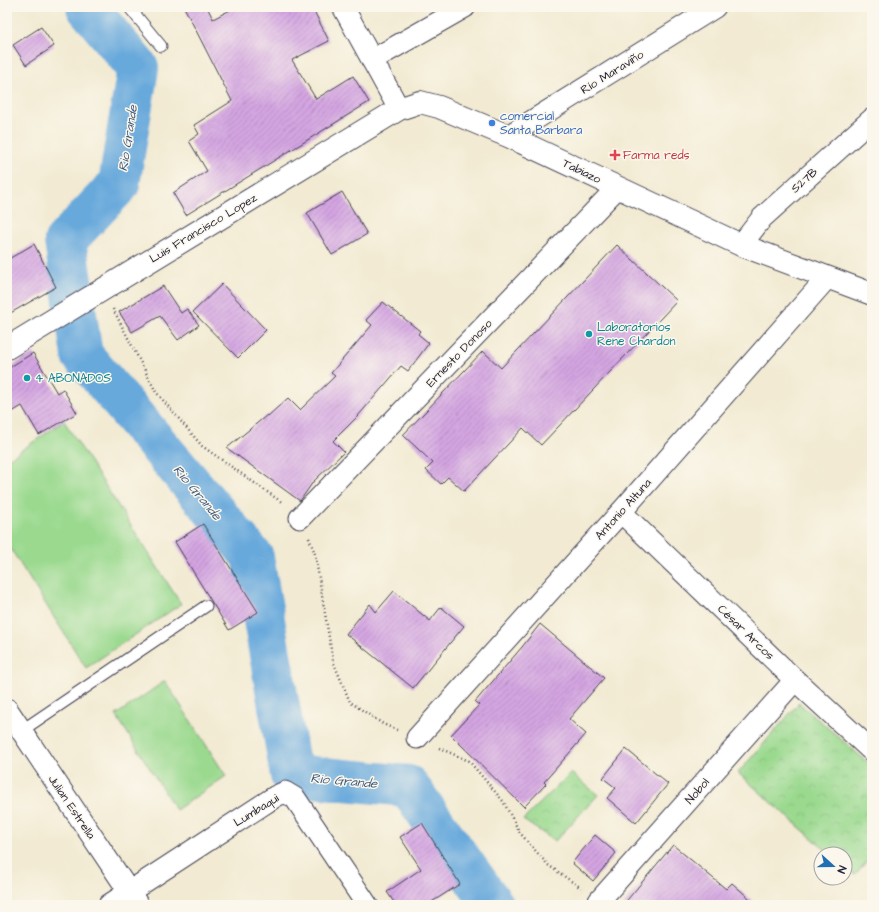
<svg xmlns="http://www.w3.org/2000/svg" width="879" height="912" font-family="'Architects Daughter',sans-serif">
  <defs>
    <pattern id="park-crowns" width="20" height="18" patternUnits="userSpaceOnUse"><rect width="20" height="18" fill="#9ad98e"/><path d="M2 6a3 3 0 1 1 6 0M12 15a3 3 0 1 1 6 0" fill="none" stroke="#84ba7b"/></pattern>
    <pattern id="building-hatch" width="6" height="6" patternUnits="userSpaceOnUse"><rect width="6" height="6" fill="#d4a5e2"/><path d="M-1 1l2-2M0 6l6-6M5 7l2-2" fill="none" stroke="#ac86b8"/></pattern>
  </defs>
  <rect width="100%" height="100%" fill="#fbf7ec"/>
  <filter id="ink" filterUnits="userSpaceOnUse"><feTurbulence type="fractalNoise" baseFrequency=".025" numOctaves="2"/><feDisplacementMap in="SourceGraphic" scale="8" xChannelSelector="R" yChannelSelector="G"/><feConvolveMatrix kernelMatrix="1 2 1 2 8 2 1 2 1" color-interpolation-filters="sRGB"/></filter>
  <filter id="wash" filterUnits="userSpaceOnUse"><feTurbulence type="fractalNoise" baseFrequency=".012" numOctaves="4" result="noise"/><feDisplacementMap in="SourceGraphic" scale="16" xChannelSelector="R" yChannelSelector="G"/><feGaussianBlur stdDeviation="0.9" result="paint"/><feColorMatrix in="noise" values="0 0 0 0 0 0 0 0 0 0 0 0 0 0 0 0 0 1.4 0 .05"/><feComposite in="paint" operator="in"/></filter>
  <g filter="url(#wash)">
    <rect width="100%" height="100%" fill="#f2ead2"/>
    <g fill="url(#park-crowns)" stroke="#5e7e64">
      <polygon points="799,703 872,766 872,855 855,875 845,867 845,854 830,854 738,773"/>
      <polygon points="571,773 598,795 555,841 523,820"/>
    </g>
    <g fill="#9ad98e" stroke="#5e7e64">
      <polygon points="64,421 181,604 86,668 7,543 7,460"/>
      <polygon points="165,681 226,776 176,810 116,715"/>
    </g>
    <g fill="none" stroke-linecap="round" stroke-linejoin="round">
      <polyline stroke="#68a9dc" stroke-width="42" points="87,7 138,68 119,184 65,241 82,355 253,557 291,775 408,786 493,905"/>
    </g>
    <g id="blocks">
      <g fill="url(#building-hatch)">
        <polygon points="184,7 207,7 213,19 236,7 312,7 329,41 292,60 316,99 353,76 369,102 186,215 173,193 207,171 189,141 199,134 194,125 232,101"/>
        <polygon points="41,27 54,46 26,65 13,45"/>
        <polygon points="342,192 367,234 332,255 307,213"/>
        <polygon points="34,244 56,287 7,315 7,260"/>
        <polygon points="617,245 677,301 541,445 523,428 464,491 448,477 441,484 426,470 433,463 403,435 483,351 501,368"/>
        <polygon points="222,284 266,330 238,358 193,312"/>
        <polygon points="163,286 181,313 187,309 199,325 178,340 160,316 132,332 119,312"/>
        <polygon points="383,302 420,331 418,334 429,343 408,371 401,366 358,416 333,441 344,452 313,482 300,501 227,448 267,415 268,416 288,398 300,410 335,376 331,373 372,325 366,320"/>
        <polygon points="33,353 57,393 63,389 77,413 39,435 22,406 7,415 7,369"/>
        <polygon points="203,524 258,612 229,630 175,542"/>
        <polygon points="394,591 430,621 441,607 464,626 413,688 346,634 370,604 376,612"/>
        <polygon points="540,624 604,678 569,719 586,734 544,782 546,784 524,807 451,735 479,705 475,702 522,647"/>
        <polygon points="626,749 668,784 636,823 607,798 616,788 603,778"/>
        <polygon points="422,823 460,884 427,905 396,905 387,892 421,869 400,837"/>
        <polygon points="595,835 616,853 593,881 572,863"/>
        <polygon points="673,845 726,889 732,883 757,905 623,905"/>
      </g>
    </g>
  </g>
  <g filter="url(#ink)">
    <use href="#blocks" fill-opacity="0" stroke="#414052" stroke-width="1"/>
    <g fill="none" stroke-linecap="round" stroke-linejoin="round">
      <defs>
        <g id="lane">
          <polyline points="129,7 161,46"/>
          <polyline points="21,731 206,606"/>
        </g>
        <g id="street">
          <polyline points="343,7 399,109"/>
          <polyline points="372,60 465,7"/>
          <polyline points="508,136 715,7"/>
          <polyline points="741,245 762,218 872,119"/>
          <polyline points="621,512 795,680 872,751"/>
          <polyline points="300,518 617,188"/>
          <polyline points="7,709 138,905"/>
          <polyline points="417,738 621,512 827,278"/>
          <polyline points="599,901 795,680"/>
          <polyline points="109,905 276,796 285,792 295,798 367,905"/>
        </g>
        <polyline id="secondary" points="7,348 399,109 420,102 439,107 508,136 741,245 872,294"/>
      </defs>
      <use href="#lane" stroke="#414052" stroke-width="13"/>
      <use href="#street" stroke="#414052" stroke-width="23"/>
      <use href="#secondary" stroke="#414052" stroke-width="24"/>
      <g stroke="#414052" stroke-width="2.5" stroke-dasharray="1 3" stroke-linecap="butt">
        <polyline points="113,309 156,392 202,446 283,503"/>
        <polyline points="309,538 315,554 333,661 350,702 383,724 397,730"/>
        <polyline points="439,748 469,761 503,801 520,833 548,865 581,888"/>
      </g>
      <use href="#lane" stroke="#fff" stroke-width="11"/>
      <use href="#street" stroke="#fff" stroke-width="21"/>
      <use href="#secondary" stroke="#fff" stroke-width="22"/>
    </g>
  </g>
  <circle fill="#3f7fe0" stroke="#fbf7ec" stroke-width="1.5" cx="492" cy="123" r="4"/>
  <path fill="#e0444e" stroke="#fbf7ec" stroke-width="1.5" d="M613 149h4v4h4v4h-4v4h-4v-4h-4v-4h4z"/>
  <g fill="#0f9aa8" stroke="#fbf7ec" stroke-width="1.5">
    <circle cx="589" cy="334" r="4"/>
    <circle cx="27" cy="378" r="4"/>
  </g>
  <g text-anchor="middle" stroke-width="3" stroke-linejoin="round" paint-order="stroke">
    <g font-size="12" fill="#22223b" stroke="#fbf7ec">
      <text transform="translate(612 72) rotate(-32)" y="4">Río Maraviño</text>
      <text transform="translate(582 171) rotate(26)" y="4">Tabiazo</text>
      <text transform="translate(804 180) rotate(-42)" y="4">S27B</text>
      <text transform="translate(203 228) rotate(-31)" y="4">Luis Francisco Lopez</text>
      <text transform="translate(459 353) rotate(-46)" y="4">Ernesto Donoso</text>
      <text transform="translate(623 509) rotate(-48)" y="4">Antonio Altuna</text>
      <text transform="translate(746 632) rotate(44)" y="4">César Arcos</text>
      <text transform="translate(697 791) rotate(-49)" y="4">Nobol</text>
      <text transform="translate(72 807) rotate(56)" y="4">Julian Estrella</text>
      <text transform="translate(256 810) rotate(-32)" y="4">Lumbaqui</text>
    </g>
    <g font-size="12" fill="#366cbe" stroke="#fbf7ec" text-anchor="start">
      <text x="500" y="120">comercial<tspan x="500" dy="14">Santa Barbara</tspan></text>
    </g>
    <g font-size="12" fill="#be3a42" stroke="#fbf7ec" text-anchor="start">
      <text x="623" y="159">Farma reds</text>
    </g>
    <g font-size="12" fill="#0d838f" stroke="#fbf7ec" text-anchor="start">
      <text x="597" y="331">Laboratorios<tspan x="597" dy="14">Rene Chardon</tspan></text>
      <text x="35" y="382">4 ABONADOS</text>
    </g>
    <g font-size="13" font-style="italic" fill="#3e587b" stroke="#fbf7ec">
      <text transform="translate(127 138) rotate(-81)" y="5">Rio Grande</text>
      <text transform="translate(198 492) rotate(50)" y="5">Rio Grande</text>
      <text transform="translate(344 780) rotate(5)" y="5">Rio Grande</text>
    </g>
  </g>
  <rect width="879" height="912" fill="none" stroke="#fbf7ec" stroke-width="24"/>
  <g transform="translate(833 866) rotate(111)"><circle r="19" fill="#fbf7ec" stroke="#a4a2a5"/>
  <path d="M0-3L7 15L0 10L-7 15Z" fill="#1f6fb2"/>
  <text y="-6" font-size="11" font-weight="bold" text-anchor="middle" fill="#22223b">N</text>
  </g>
</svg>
